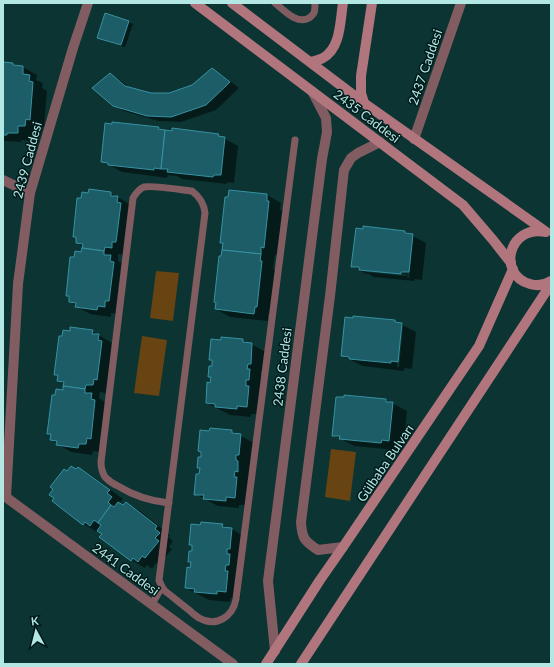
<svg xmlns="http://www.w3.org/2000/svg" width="554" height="667" font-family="Lato,sans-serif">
  <rect width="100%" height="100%" fill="#0b3432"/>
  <g fill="#674411">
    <polygon points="156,271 179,273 173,321 150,318"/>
    <polygon points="142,336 167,340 159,396 134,393"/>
    <polygon points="331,449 356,452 350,501 325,497"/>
  </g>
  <g fill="#0007" fill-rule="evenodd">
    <polygon points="129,22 133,24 125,47 103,40 98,37"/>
    <polygon points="3,63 13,64 18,67 23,67 37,75 36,80 43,83 42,88 47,91 44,127 39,127 39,134 32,133 31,141 21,140 21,142 5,141 3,140"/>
    <polygon points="212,70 222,75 239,88 216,110 181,122 158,121 124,111 114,105 110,74 120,80 130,88 151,94 169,94 193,86"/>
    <polygon points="158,128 164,131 218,135 238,146 234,183 227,182 227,184 182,179 177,176 168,175 167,178 122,172 102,161"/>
    <polygon points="111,193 131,205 125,255 118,254 118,261 124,264 118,314 111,313 111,317 90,314 70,302 70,297 67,295 75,258 82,253 83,247 77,243 77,238 74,236"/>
    <polygon points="267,195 281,203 280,209 282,210 278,255 275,255 273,269 276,270 271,314 268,314 268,321 230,317 216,309 224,244 221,242"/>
    <path d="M405,232L426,243L422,280L415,279L414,281L374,277L369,274H366L353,266ZM411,237H413L409,278L407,277ZM365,269L406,274V276L365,272Z"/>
    <path d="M395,321L416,332L412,369L404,368V371L363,366L342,356ZM401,326H403L399,367H397Z"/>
    <polygon points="92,331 112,343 106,393 100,392 99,398 105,402 100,452 93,451 92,455 71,452 51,440 52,435 48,433 56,396 64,391 65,384 58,381 58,376 55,374"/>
    <polygon points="243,340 266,352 264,371 261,371 261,377 263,378 263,388 260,387 260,414 251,414 251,417 230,415 207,403 211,384 212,378 209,376 213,367 213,361 210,359"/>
    <polygon points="344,398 386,400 407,411 403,448 395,448 395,450 354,446 333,435"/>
    <polygon points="232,431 254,443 253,462 250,462 249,505 239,505 239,508 218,506 195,494 200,475 200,469 198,468 201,458"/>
    <polygon points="78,468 92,476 123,499 120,502 125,505 126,504 140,511 170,535 168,537 173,541 169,547 172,549 159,565 156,563 152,569 147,565 145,568 131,560 103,534 98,531 97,532 84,524 53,501 67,472 76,470"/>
    <polygon points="223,525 229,529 232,529 245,537 240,599 231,598 230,602 209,600 186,588 191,569 192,563 189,561 192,552 193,546 190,545"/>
  </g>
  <g fill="#1c5d68" stroke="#3792a2">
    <polygon points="105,13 129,21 121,45 97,38"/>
    <polygon points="3,62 13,63 13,65 23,66 23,74 30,75 29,81 33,82 30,120 26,119 25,126 18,126 18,133 7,133 7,135 3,135"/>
    <polygon points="212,68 230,82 206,105 171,117 147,116 113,106 92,88 110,73 125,86 151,93 169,93 192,85"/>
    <polygon points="112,122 159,127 158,129 165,130 161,169 154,168 154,170 108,165 108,163 101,162 105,123 112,124"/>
    <polygon points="172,128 219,134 218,136 225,137 221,175 214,175 213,177 167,172 168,169 161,169 165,130 172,131"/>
    <polygon points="89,189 111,192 111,196 118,196 117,202 121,203 116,242 112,242 112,248 105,247 104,251 82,248 83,244 76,243 76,237 73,237 77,198 81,198 82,192 88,193"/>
    <polygon points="229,190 267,194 267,201 269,201 264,248 261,247 261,254 222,250 223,243 220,243 225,197 228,197"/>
    <polygon points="363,226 405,231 405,233 413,234 409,272 401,272 401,274 359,270 359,267 351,267 356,228 363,229"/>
    <polygon points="82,248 104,251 104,255 111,255 110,261 114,262 109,301 105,301 105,307 98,306 97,310 75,307 76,303 69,302 69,296 66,296 70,257 74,257 75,251 81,252"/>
    <polygon points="222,250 261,254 260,261 262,261 257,307 255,307 254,314 215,309 216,303 214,302 219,256 221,256"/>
    <polygon points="353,316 395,320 395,322 402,323 398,362 391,361 391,363 349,359 349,357 341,356 345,317 353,318"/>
    <polygon points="70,327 93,330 92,334 99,334 98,340 102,341 97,380 94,379 93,385 86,385 85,389 63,386 64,382 57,381 58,375 54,375 59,336 62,336 63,330 70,331"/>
    <polygon points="221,337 243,339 243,342 252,343 251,364 248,364 247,369 250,369 249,380 246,380 246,386 249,386 247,407 237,406 237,409 215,407 215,404 206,403 207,382 210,383 211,377 208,377 209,366 212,366 212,360 209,360 211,339 221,340"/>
    <polygon points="63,386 85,389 85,393 92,393 91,399 95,400 91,439 87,438 86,444 79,444 78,448 56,445 57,441 50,440 51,434 47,434 52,395 55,395 56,389 63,390"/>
    <polygon points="344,395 386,399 386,402 393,402 389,441 382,440 381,443 339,439 340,436 332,436 336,397 344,397"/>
    <polygon points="210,428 232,430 232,433 241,434 239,455 236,455 236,460 238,461 238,472 235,471 234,477 237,477 235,498 226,497 226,501 203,499 204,495 194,495 196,474 199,474 200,468 197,468 198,457 201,457 201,452 198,451 200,430 209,431"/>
    <polygon points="71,466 76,469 78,467 110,490 107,493 112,497 108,502 111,505 98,523 94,520 90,526 85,522 83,525 52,501 54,498 49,495 53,489 50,487 64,469 67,471"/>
    <polygon points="118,502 123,505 126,502 157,526 155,529 160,533 155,538 159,541 145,558 142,556 138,562 133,558 131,561 99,537 102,534 97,531 101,525 98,523 111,505 114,507"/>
    <polygon points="201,522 223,524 222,527 232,528 230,549 227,549 227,554 230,554 229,565 226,565 225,571 228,571 226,592 217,591 217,594 194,592 195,589 185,588 187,567 190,568 191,562 188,562 189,551 192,551 192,545 189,545 191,524 200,525"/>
  </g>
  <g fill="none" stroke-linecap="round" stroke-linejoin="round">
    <g stroke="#815c60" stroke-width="7">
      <path d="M275,3C284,10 297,25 309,18C311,17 313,14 314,13C315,10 315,6 315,3"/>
      <path d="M169,503C150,501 134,496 118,486C113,484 109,481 105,477C102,472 101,467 101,462L133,198C136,193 139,189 144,187C152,185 182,190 192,191C200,197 204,203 205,213L159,580L162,587L165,591C173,597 181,604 189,610C192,613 196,616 199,618C217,628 233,616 236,599L295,140"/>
      <polyline points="152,604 162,587"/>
    </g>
    <g stroke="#815c60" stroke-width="10">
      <polyline points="414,139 461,3"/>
      <polyline points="3,180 30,193"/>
      <polyline points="3,495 233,664"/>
      <polyline points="6,497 18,284 30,193 73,48 88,3"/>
      <path d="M343,547L318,550C304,541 302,538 301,522L330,296L344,170L351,158L358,153L380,142"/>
      <polyline points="275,651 268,581 322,159 327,132 326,118 312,91"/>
    </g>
    <g stroke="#b0757d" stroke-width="10">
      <polyline points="195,3 463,205 493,240 511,263"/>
      <polyline points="232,3 364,103 545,231"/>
      <path d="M311,62C314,61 319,60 323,58C341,48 340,21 343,3"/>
      <polyline points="364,103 361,93 361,76 372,3"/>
      <path d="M546,232C508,224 497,275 530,284C537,286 545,285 551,281"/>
      <polyline points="266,664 320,580 343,547 479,346 513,269"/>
      <polyline points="301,664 551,284"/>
    </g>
  </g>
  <g text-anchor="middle" stroke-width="3" stroke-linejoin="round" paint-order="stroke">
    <g font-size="13" fill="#b2e7e4" stroke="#011a19">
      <text transform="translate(425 67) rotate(-71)" y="5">2437 Caddesi</text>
      <text transform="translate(367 116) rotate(37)" y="5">2435 Caddesi</text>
      <text transform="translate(27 160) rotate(-75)" y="5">2439 Caddesi</text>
      <text transform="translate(282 367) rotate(-83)" y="5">2438 Caddesi</text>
      <text transform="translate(385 463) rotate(-56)" y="5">Gülbaba Bulvarı</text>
      <text transform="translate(126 569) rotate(36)" y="5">2441 Caddesi</text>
    </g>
  </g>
  <rect width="554" height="667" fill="none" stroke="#b2e7e4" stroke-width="8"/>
  <g transform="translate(36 631) rotate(353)" stroke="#011a19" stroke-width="3" paint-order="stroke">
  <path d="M0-3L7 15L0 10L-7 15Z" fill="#b2e7e4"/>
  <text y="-6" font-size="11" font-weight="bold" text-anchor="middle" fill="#b2e7e4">K</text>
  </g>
</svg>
